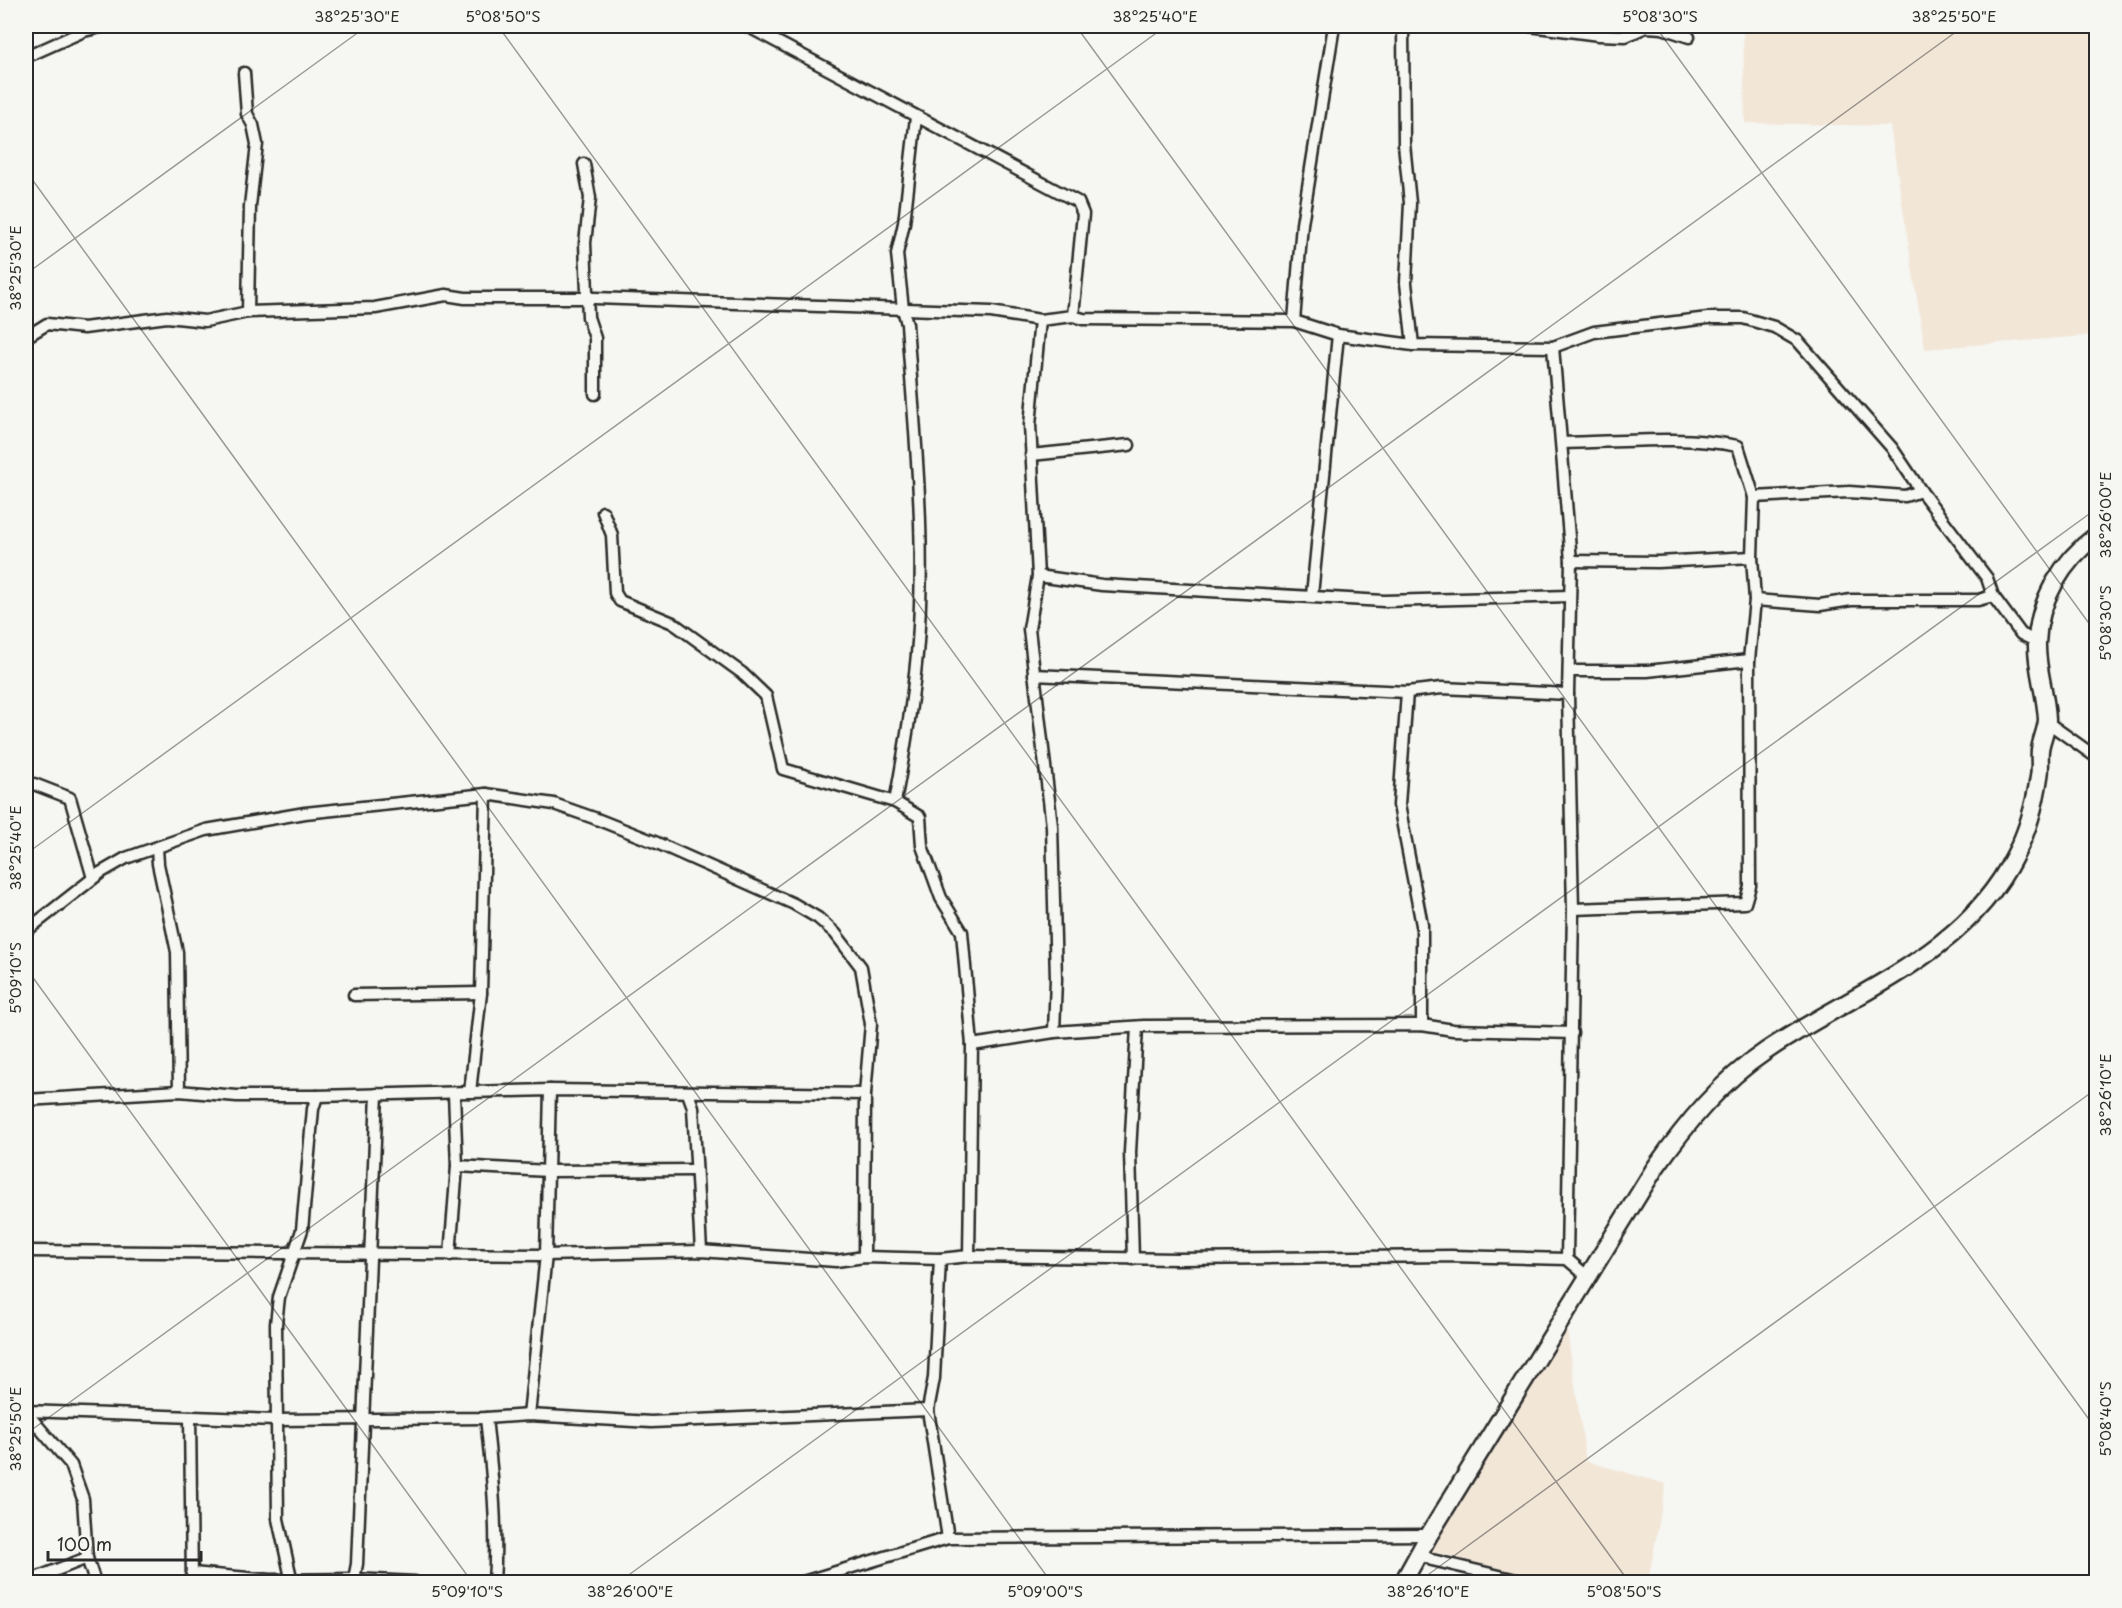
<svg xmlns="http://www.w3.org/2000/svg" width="2122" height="1608" font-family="'Playpen Sans',sans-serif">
  <rect width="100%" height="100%" fill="#f6f6f2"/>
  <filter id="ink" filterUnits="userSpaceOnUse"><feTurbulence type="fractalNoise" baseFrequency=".0167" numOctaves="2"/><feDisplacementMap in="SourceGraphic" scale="12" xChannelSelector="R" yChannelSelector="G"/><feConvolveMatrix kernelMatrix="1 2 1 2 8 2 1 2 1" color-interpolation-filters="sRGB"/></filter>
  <g filter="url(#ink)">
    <g fill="#f2e6d7">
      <polygon points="1743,26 2096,26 2096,335 1925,349 1890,126 1745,123"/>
      <polygon points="1566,1323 1586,1461 1666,1484 1648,1582 1553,1582 1426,1550"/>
    </g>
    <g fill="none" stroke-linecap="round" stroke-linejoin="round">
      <defs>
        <g id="minor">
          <polyline points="747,26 1078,202 1083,214 1073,316"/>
          <polyline points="1403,26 1404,144 1410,203 1406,283 1413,345"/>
          <polyline points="1530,26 1599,35 1626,36 1646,27 1662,28 1689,37"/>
          <polyline points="26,57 84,31 105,26"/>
          <polyline points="244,73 247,114 253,125 257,144 250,206 248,312"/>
          <polyline points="584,164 590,198 585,243 588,317 595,338 595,394"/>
          <polyline points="1040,320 1030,425 1038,576 1029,629 1052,826 1056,979 1054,1032"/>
          <polyline points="1294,321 1302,224 1334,26"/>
          <polyline points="26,337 47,324 84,328 167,317 205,321 248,312 375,308 446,295 465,298 595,298 991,312 1040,320 1073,316 1083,319 1294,321 1338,335 1413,345 1553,347 1594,332 1708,318 1743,318 1774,327 1798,341 1892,448 1921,491 1987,578 1993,596 2021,634 2037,642"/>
          <polyline points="1553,347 1571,561 1568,694 1573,909 1567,1259"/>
          <path d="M1562,443C1620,442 1682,435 1738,446L1754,497L1752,557L1755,600L1749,660L1750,886L1745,903L1573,909"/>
          <polyline points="1031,455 1129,445"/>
          <polyline points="1754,497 1849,492 1905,496 1921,491"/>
          <polyline points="603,512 612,535 615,593 620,601 673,623 742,673 766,696 783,769 895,802 920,817 922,846 941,898 962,932 972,1045 969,1256"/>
          <polyline points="1571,561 1658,562 1752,557"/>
          <polyline points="1038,576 1102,585 1384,601 1569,596"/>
          <polyline points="1312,595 1338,335"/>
          <polyline points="1755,600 1820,605 1851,600 1978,600 1993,596"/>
          <polyline points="1569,671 1647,671 1749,660"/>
          <polyline points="1034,675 1407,692 1442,688 1568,694"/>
          <polyline points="1407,692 1399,805 1422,925 1422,1025"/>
          <polyline points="2047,722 2096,757"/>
          <polyline points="26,787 34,784 70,798 93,878"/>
          <path d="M895,802C906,744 916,685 919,626C925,525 914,424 907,324L903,309L897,254L904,223L916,117"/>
          <polyline points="157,848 158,864 177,952 179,1091"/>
          <polyline points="26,931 100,873 126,858 206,830 305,813 486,794 554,804 594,818 657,843 794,904 818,918 835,933 861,967 871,1024 865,1094 864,1257"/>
          <polyline points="354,995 481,993"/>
          <polyline points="972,1045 1054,1032 1144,1026 1422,1025 1453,1030 1572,1033"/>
          <polyline points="470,1092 481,993 486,794"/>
          <polyline points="688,1093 693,1107 701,1251"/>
          <polyline points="26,1100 179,1091 237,1096 317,1096 550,1090 865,1094"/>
          <polyline points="457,1166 549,1171 696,1170"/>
          <polyline points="26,1251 546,1255 701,1251 836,1261 864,1257 940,1259 969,1256 1178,1259 1451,1256 1567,1259 1588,1277"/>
          <polyline points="450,1255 457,1166 454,1094"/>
          <polyline points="940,1259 934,1378 928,1410 948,1538"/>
          <polyline points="1133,1259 1130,1152 1137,1027"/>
          <polyline points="26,1411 275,1420 486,1418 529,1415 651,1422 928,1410"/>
          <polyline points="26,1412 71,1465 83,1499 87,1558 95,1582"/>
          <polyline points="529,1415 546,1255 550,1090"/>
          <polyline points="190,1417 192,1582"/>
          <path d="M486,1418C492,1473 498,1527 494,1582"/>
          <polyline points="1418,1553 1432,1560 1525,1582"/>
          <polyline points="192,1573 271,1580 354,1579 415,1582"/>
          <polyline points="354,1579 357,1564 377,1094"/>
          <polyline points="26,1582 87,1558"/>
          <polyline points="292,1582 278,1519 276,1324 279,1297 302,1230 313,1109 317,1096"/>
          <polyline points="803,1582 948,1538 1429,1535"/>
        </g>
        <path id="highway" d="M1403,1582L1429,1535L1655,1168C1686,1124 1721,1081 1766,1051C1855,991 1965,956 2015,855C2028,831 2035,804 2039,777C2041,768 2039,759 2040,750C2041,740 2047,729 2047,719C2046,694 2036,668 2037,643C2038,601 2063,560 2096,536"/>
      </defs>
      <use href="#minor" stroke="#2b2b2b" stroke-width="15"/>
      <use href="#highway" stroke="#2b2b2b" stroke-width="21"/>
      <use href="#minor" stroke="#f6f6f2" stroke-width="10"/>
      <use href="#highway" stroke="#f6f6f2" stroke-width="16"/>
    </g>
  </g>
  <path fill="none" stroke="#2b2b2b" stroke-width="1.5" stroke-opacity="0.45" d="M498,26L1629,1582M1076,26L2096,1429M1655,26L2096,633M26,171L1051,1582M26,274L367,26M26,854L1166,26M26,968L472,1582M26,1434L1964,26M619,1582L2096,509M1418,1582L2096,1089"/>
  <rect width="2122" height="1608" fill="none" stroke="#f6f6f2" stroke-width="66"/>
  <path d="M48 1551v9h153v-9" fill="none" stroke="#2b2b2b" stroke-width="3"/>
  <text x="57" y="1551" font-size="18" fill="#2b2b2b" stroke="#f6f6f2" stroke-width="4.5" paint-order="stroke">100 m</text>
  <rect x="33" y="33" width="2056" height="1542" fill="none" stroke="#2b2b2b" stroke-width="2"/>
  <g font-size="15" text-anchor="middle" fill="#2b2b2b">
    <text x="357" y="22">38°25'30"E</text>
    <text x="503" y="22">5°08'50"S</text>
    <text x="1155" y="22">38°25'40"E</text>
    <text x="1660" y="22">5°08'30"S</text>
    <text x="1954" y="22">38°25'50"E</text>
    <text transform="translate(16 268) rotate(-90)" y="5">38°25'30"E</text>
    <text transform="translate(2106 515) rotate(-90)" y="5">38°26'00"E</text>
    <text transform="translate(2106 623) rotate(-90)" y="5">5°08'30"S</text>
    <text transform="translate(16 848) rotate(-90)" y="5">38°25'40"E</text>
    <text transform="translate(16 978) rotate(-90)" y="5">5°09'10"S</text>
    <text transform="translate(2106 1095) rotate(-90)" y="5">38°26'10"E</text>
    <text transform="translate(2106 1419) rotate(-90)" y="5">5°08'40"S</text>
    <text transform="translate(16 1429) rotate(-90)" y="5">38°25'50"E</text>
    <text x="467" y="1597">5°09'10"S</text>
    <text x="630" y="1597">38°26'00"E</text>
    <text x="1045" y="1597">5°09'00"S</text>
    <text x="1428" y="1597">38°26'10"E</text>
    <text x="1624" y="1597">5°08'50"S</text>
  </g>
</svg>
